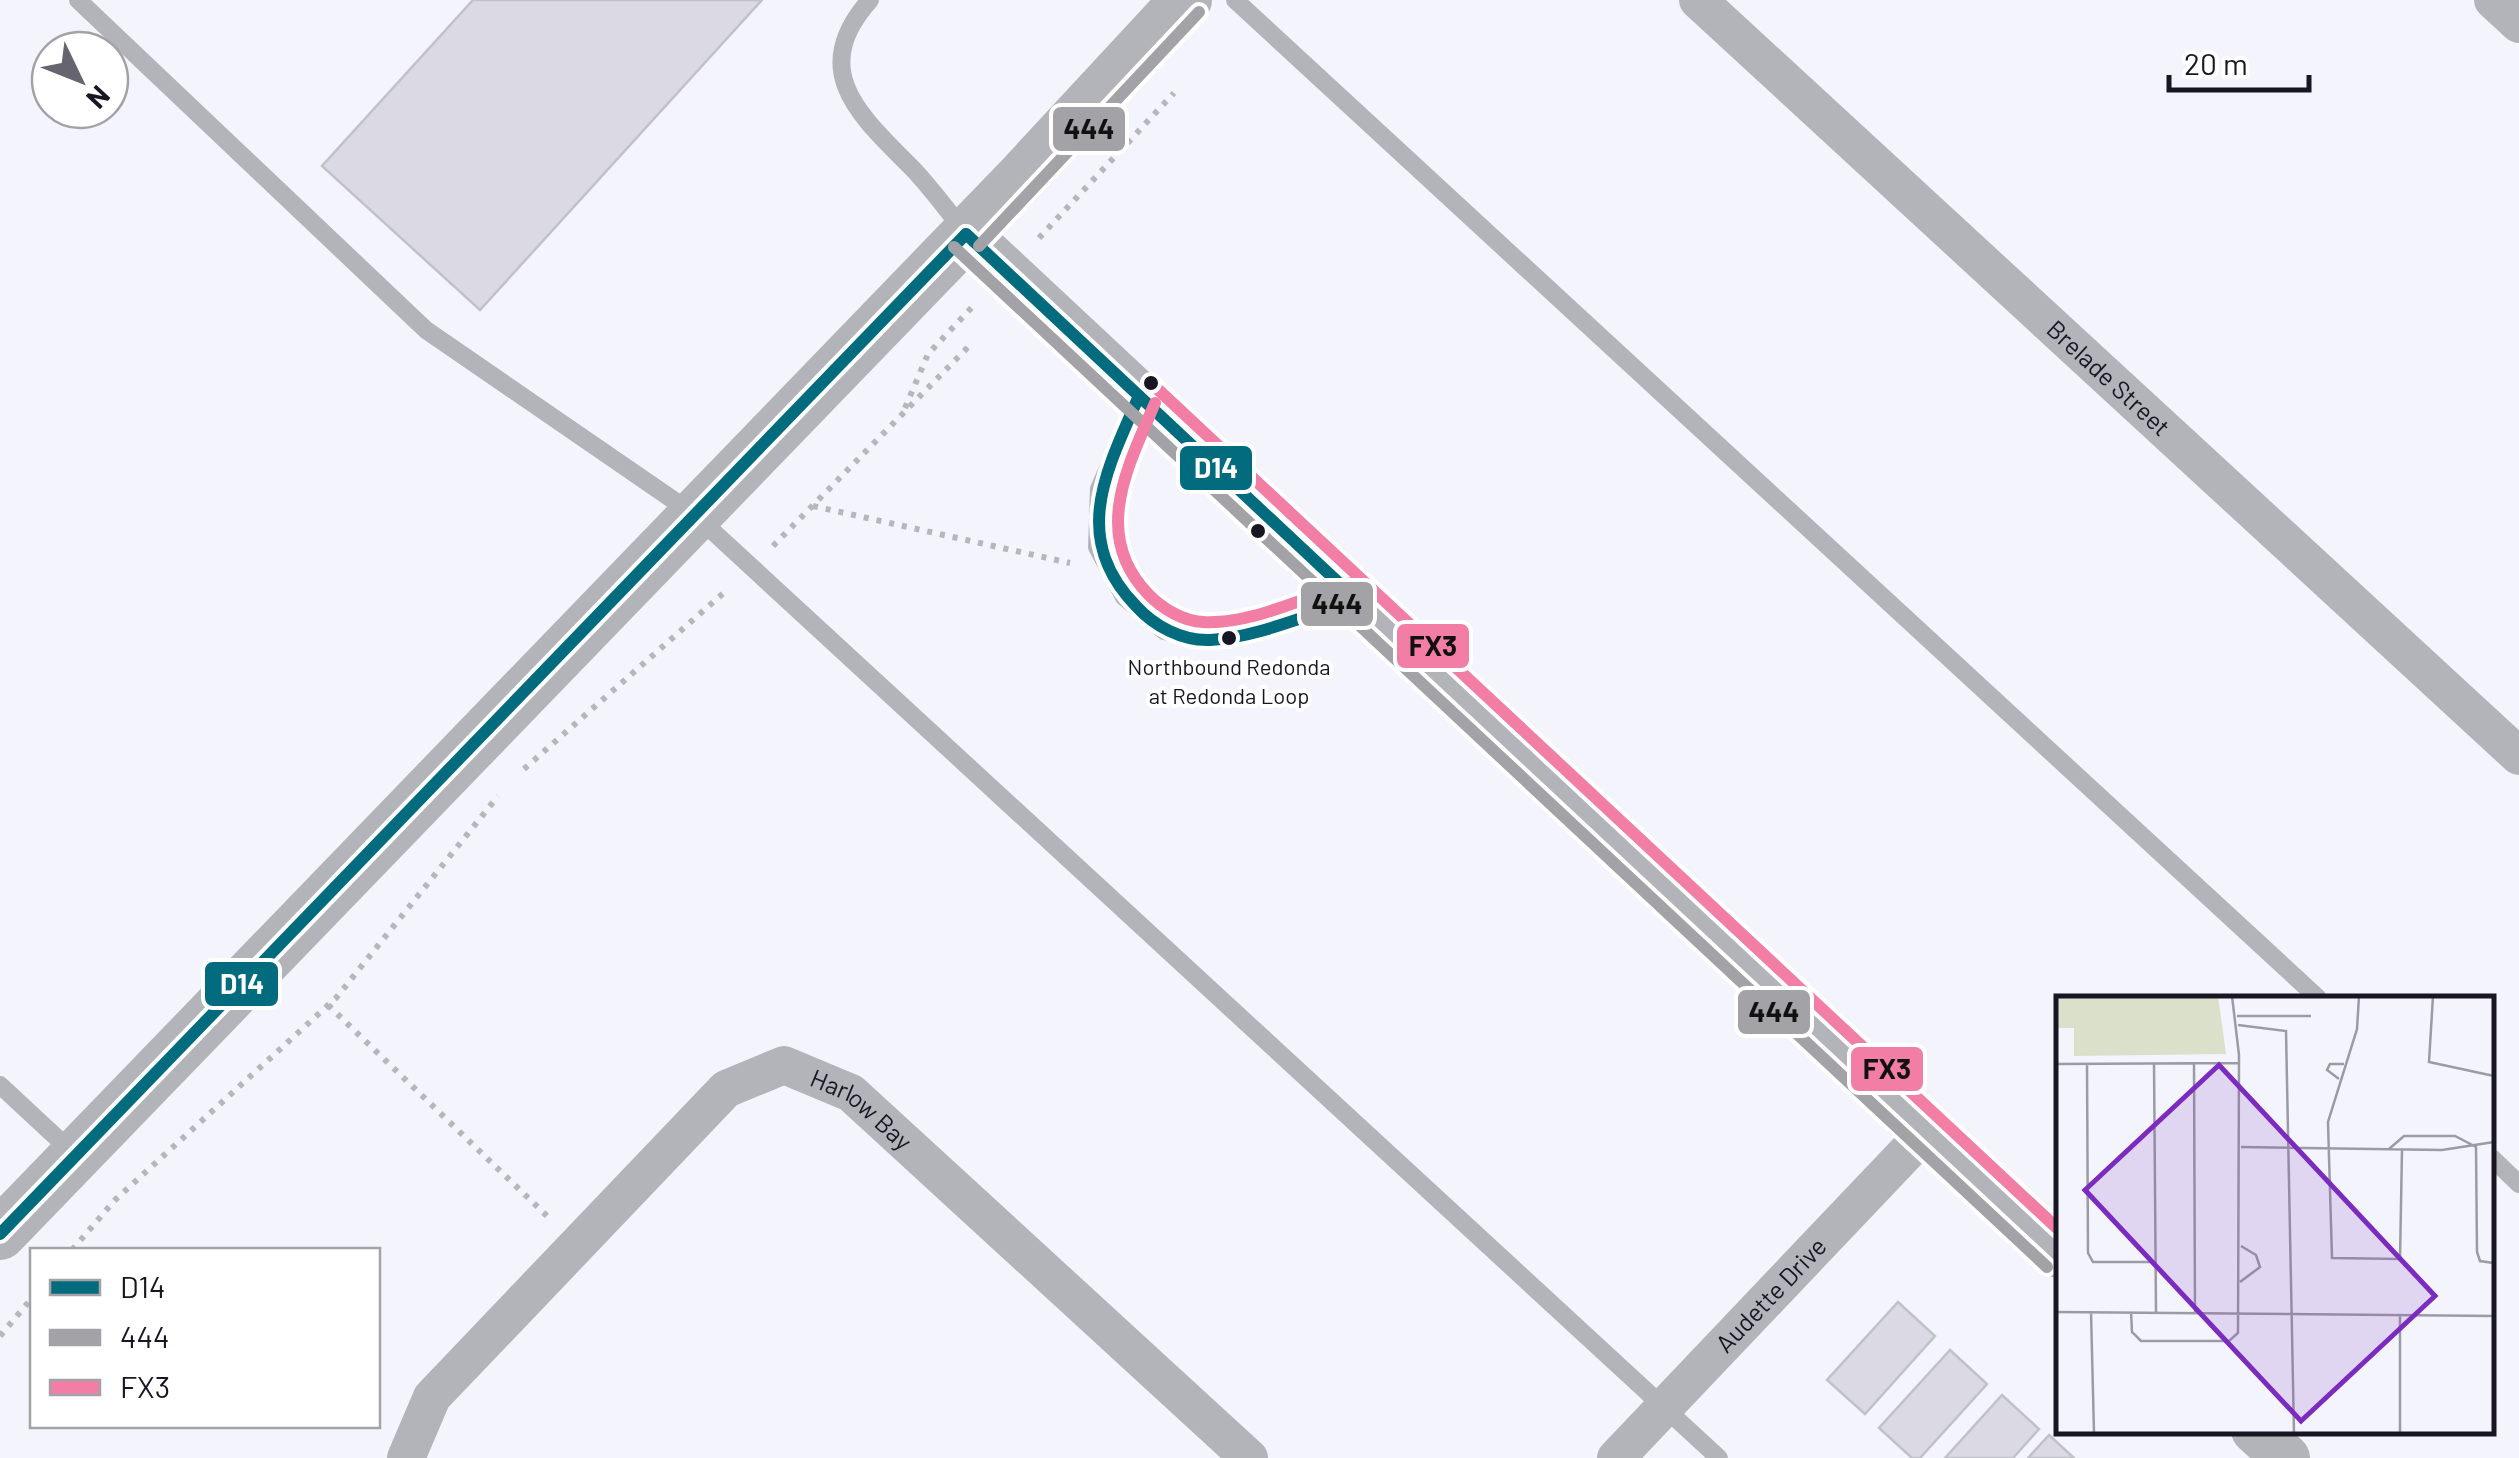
<svg xmlns="http://www.w3.org/2000/svg" width="2519" height="1458" font-family="Barlow,sans-serif">
  <rect width="100%" height="100%" fill="#f4f4fc"/>
  <g fill="#dbdae4" stroke="#c1c1ca" stroke-width="2.5">
    <polygon points="762,0 480,310 322,166 473,0"/>
    <polygon points="1898,1302 1935,1336 1865,1414 1827,1380"/>
    <polygon points="1950,1350 1987,1384 1920,1458 1912,1458 1879,1428"/>
    <polygon points="2002,1395 2039,1429 2013,1458 1945,1458"/>
    <polygon points="2049,1435 2074,1458 2028,1458"/>
  </g>
  <g fill="none" stroke-linecap="round" stroke-linejoin="round">
    <g stroke="#b6b6bb" stroke-width="6" stroke-dasharray="5 8" stroke-linecap="butt">
      <polyline points="1039,238 1174,93"/>
      <polyline points="905,408 928,354 975,304"/>
      <polyline points="813,506 1070,563"/>
      <polyline points="773,546 972,343"/>
      <polyline points="524,769 728,589"/>
      <polyline points="328,1005 548,1217"/>
      <polyline points="72,1250 115,1200 336,998 498,796"/>
      <polyline points="0,1336 32,1298"/>
    </g>
    <g stroke="#b3b3ba" stroke-width="18">
      <polyline points="78,0 426,330 695,515 1719,1458"/>
      <path d="M870,0C806,72 862,117 913,169C931,188 946,209 963,229"/>
      <polyline points="1235,0 2318,998"/>
      <polyline points="1137,401 1099,489 1097,547 1124,597 1164,631 1208,640 1353,601"/>
      <polyline points="0,1085 71,1151"/>
      <polyline points="2492,1158 2519,1184"/>
    </g>
    <g stroke="#b3b3ba" stroke-width="38">
      <path id="s1" d="M1698,0L2519,756"/>
      <polyline points="2493,0 2519,24"/>
      <path id="s2" d="M406,1458L432,1397L726,1089L784,1065L851,1093L1249,1458"/>
      <path id="s3" d="M1616,1458L1925,1133"/>
    </g>
    <g stroke="#b3b3ba" stroke-width="48">
      <polyline points="966,234 2059,1254"/>
      <polyline points="2255,1430 2286,1458"/>
    </g>
    <polyline stroke="#b3b3ba" stroke-width="52" points="0,1234 1020,179 1186,0"/>
    <defs>
      <g id="bus-1">
        <polyline points="966,234 1357,600"/>
        <path d="M1139,396C1106,471 1070,538 1136,606C1154,626 1182,641 1210,640C1260,637 1310,613 1357,600"/>
        <polyline points="0,1234 966,234"/>
      </g>
      <g id="bus-2">
        <polyline points="979,246 1199,12"/>
        <polyline points="954,247 2047,1267"/>
      </g>
      <g id="bus-3">
        <polyline points="1151,383 2059,1230"/>
        <path d="M1155,403C1127,468 1091,536 1149,595C1163,609 1183,621 1203,622C1251,625 1306,596 1352,583"/>
      </g>
    </defs>
    <use href="#bus-1" stroke="#fff" stroke-width="20"/>
    <use href="#bus-2" stroke="#fff" stroke-width="20"/>
    <use href="#bus-3" stroke="#fff" stroke-width="20"/>
    <use href="#bus-1" stroke="#026c7e" stroke-width="12"/>
    <use href="#bus-2" stroke="#a3a2a7" stroke-width="12"/>
    <use href="#bus-3" stroke="#f27ea6" stroke-width="12"/>
  </g>
  <g fill="#181623" stroke="#fff" stroke-width="4">
    <circle cx="1151" cy="383" r="9"/>
    <circle cx="1258" cy="531" r="9"/>
    <circle cx="1229" cy="638" r="9"/>
  </g>
  <g text-anchor="middle" stroke-width="8" stroke-linejoin="round" paint-order="stroke">
    <g font-size="22" fill="#181623" stroke="#fff">
      <text x="1229" y="675">Northbound Redonda<tspan x="1229" dy="29">at Redonda Loop</tspan></text>
    </g>
    <g font-size="25" fill="#181623" stroke="#fff">
      <text dy="9" stroke="none"><textPath href="#s1" startOffset="558">Brelade Street</textPath></text>
      <text dy="9" stroke="none"><textPath href="#s2" startOffset="645">Harlow Bay</textPath></text>
      <text dy="9" stroke="none"><textPath href="#s3" startOffset="225">Audette Drive</textPath></text>
    </g>
  </g>
  <g transform="translate(2056 996)">
    <rect width="438" height="438" fill="#f4f4fc"/>
    <path d="M0,0H162L170,58L18,60V32H0Z" fill="#dbe0ca"/>
    <path fill="none" stroke="#9c9ba5" stroke-width="2.5" d="M303,0L301,33L272,126L276,262L344,263L346,154M377,0L373,66L438,80M181,20H255M182,29L230,35L238,437M98,67L100,316M138,67L139,316M0,68L183,67M31,68L32,257L37,266H100M283,83L271,74L274,68H288M185,151L386,154L438,146M333,153L348,140H399L420,151L421,256L424,265L438,267M184,286L204,271L200,259L185,250M0,316L438,320M35,316L38,437M75,316L76,336L85,345H173L182,337L183,59L176,0M344,437V319"/>
    <path fill="#7b2cbf" fill-opacity="0.15" stroke="#7b2cbf" stroke-width="5" d="M163,69L379,300L245,425L29,194Z"/>
    <rect width="438" height="438" fill="none" stroke="#181623" stroke-width="5"/>
  </g>
  <g stroke="#fff" stroke-width="4">
    <rect x="1051" y="105" width="76" height="48" rx="10" fill="#a3a2a7"/>
    <rect x="1178" y="444" width="76" height="48" rx="10" fill="#026c7e"/>
    <rect x="1299" y="580" width="76" height="48" rx="10" fill="#a3a2a7"/>
    <rect x="1395" y="622" width="76" height="48" rx="10" fill="#f27ea6"/>
    <rect x="203" y="960" width="77" height="48" rx="10" fill="#026c7e"/>
    <rect x="1736" y="988" width="76" height="48" rx="10" fill="#a3a2a7"/>
    <rect x="1849" y="1045" width="76" height="48" rx="10" fill="#f27ea6"/>
  </g>
  <g font-size="28" text-anchor="middle" font-weight="bold" fill="#fff">
    <text x="1216" y="478">D14</text>
    <text x="242" y="994">D14</text>
  </g>
  <g font-size="28" text-anchor="middle" font-weight="bold" fill="#111">
    <text x="1089" y="139">444</text>
    <text x="1337" y="614">444</text>
    <text x="1433" y="656">FX3</text>
    <text x="1774" y="1022">444</text>
    <text x="1887" y="1079">FX3</text>
  </g>
  <rect x="30" y="1248" width="350" height="180" fill="#ffffff" stroke="#a3a2a7" stroke-width="2.5"/>
  <rect x="50" y="1280" width="50" height="15" fill="#026c7e" stroke="#a3a2a7" stroke-width="2.5"/>
  <text x="120" y="1298" font-size="30" fill="#181623">D14</text>
  <rect x="50" y="1330" width="50" height="15" fill="#a3a2a7" stroke="#a3a2a7" stroke-width="2.5"/>
  <text x="120" y="1348" font-size="30" fill="#181623">444</text>
  <rect x="50" y="1380" width="50" height="15" fill="#f27ea6" stroke="#a3a2a7" stroke-width="2.5"/>
  <text x="120" y="1398" font-size="30" fill="#181623">FX3</text>
  <g transform="translate(80 80) rotate(133)"><circle r="48" fill="#ffffff" stroke="#a3a2a7" stroke-width="2.5"/>
  <path d="M0-8L18 38L0 25L-18 38Z" fill="#65646f"/>
  <text y="-15" font-size="28" font-weight="bold" text-anchor="middle" fill="#181623">N</text>
  </g>
  <path d="M2169 75v15h140v-15" fill="none" stroke="#181623" stroke-width="5"/>
  <text x="2184" y="75" font-size="30" fill="#181623" stroke="#ffffff" stroke-width="8" paint-order="stroke">20 m</text>
</svg>
